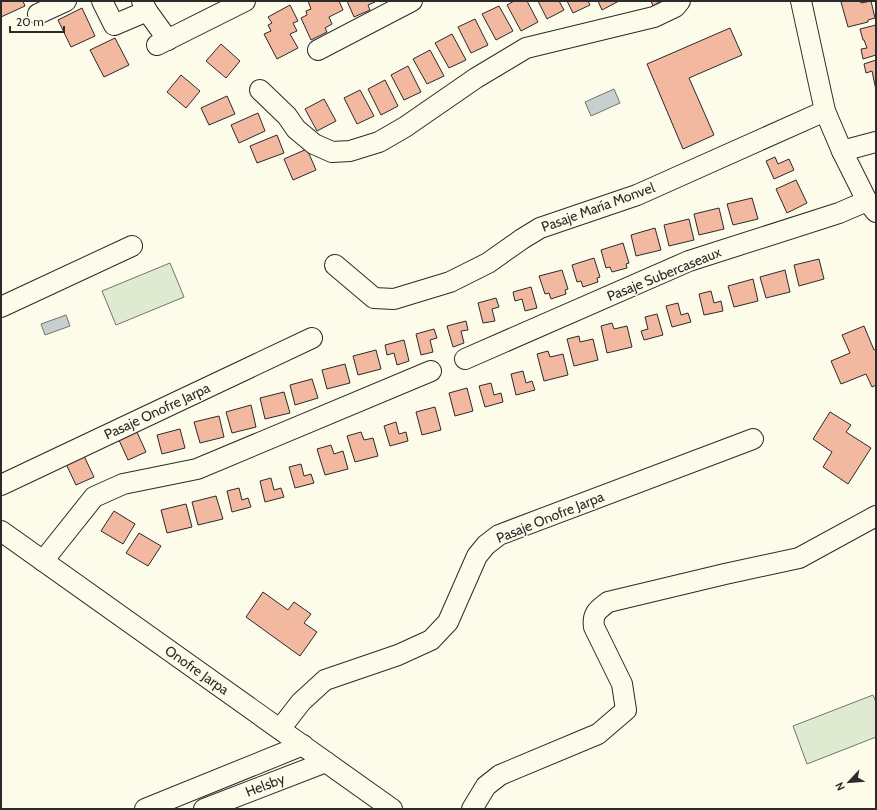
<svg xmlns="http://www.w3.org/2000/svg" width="877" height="810" font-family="Cabin,sans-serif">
  <rect width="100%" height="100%" fill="#fdfbea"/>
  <g fill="#deebd1" stroke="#74746e">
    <polygon points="170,263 184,297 116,325 102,291"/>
    <polygon points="873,695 876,702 876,737 807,764 793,726"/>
  </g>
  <g fill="#c7d0d0" stroke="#74746e">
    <polygon points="614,89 620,103 591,116 585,102"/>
    <polygon points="66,315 70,326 45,335 41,324"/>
  </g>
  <g fill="#f2b8a0" stroke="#2b2b2b">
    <polygon points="1,1 23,1 25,6 1,17"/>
    <polygon points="308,1 339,1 343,10 329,17 332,24 325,28 327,32 311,40 301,18 307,15 306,11 311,9"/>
    <polygon points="347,1 375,1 375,2 368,5 370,10 354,17"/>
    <polygon points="514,1 527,1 538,22 521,31 507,5"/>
    <polygon points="538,1 559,1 564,10 547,19"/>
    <polygon points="567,1 588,1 590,5 573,13"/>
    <polygon points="598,1 619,1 602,10"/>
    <polygon points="651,1 661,1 653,6"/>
    <polygon points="844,1 860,1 861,3 871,1 875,18 868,20 868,22 848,27 841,2"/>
    <polygon points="290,5 298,21 293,23 297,31 290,34 298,48 277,59 264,34 271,31 268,25 272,23 268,17"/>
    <polygon points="499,6 513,31 496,40 482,14"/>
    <polygon points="82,8 95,36 71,47 58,20"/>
    <polygon points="475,19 488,45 471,53 458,27"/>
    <polygon points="876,25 876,55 863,59 861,49 867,48 864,40 863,40 860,29"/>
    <polygon points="730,28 742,55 689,78 714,135 683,149 647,64"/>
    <polygon points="452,34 466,60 449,68 435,43"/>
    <polygon points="115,38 129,65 104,77 90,50"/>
    <polygon points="221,44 240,61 226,78 206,61"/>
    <polygon points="430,50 444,76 427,84 413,59"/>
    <polygon points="876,60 876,90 872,71 866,73 864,64"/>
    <polygon points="408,66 421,92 404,100 391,75"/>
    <polygon points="181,75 200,91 186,108 167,92"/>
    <polygon points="385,80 398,106 381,115 368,89"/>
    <polygon points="360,90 374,116 357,124 344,98"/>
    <polygon points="227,96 235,114 209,125 201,108"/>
    <polygon points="324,99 336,121 317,131 305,109"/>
    <polygon points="258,113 265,131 239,143 231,125"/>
    <polygon points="277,135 284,153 257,163 250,146"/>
    <polygon points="307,149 316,170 293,180 284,159"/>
    <polygon points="775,157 778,164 789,159 794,170 774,179 766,161"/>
    <polygon points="796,180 807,203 787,213 776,189"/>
    <polygon points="752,198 758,219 733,225 727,204"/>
    <polygon points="719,208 724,229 699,235 694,214"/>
    <polygon points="689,219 694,240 669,246 664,225"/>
    <polygon points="655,228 661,250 636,256 631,235"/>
    <polygon points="623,243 629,263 626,264 627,268 612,272 610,267 606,268 601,250"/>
    <polygon points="594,258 600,277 597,278 598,282 583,287 581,281 577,282 572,265"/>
    <polygon points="819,259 824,279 799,286 794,265"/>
    <polygon points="562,270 568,289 565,290 566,294 551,299 549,293 545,294 539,276"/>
    <polygon points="785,270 790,292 766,298 760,277"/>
    <polygon points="753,279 758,301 734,307 728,286"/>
    <polygon points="531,287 537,308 525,311 522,299 515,301 513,292"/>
    <polygon points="711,291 714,303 721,301 723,311 704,315 699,294"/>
    <polygon points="496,298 499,307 492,309 495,321 483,323 478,303"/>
    <polygon points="678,303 681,315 688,313 691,322 672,327 666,306"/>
    <polygon points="657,314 663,335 644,340 641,331 648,329 645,317"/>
    <polygon points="466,321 468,330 461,331 464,343 453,347 447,326"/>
    <polygon points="612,323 614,329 627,326 632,347 607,353 601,326"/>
    <polygon points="864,326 874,350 876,349 876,385 872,387 866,374 841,384 831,361 850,353 842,335"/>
    <polygon points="434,329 437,338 430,340 433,352 421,355 416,334"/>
    <polygon points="579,336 580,342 593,339 598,360 574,366 567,339"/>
    <polygon points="404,340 409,361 397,365 394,353 387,355 385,345"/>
    <polygon points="376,350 381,369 358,375 353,356"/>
    <polygon points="548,351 550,357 563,354 568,375 544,381 537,354"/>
    <polygon points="345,364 350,383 327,389 322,370"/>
    <polygon points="523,371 526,383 532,381 535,390 516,395 511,374"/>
    <polygon points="312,379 318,398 295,405 290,385"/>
    <polygon points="491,383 494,395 501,393 503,402 485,407 479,386"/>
    <polygon points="467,388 473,411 455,416 449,393"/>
    <polygon points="284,392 290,413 265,419 260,398"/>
    <polygon points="251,405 256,427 232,433 226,412"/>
    <polygon points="435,407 441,430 422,435 416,412"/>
    <polygon points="830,412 851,425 846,432 871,448 848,484 823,467 832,452 813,439"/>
    <polygon points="219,416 224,437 200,443 194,422"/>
    <polygon points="396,422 399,434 406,432 408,441 390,446 384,426"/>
    <polygon points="180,429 185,448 162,454 157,435"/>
    <polygon points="136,430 146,452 128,460 118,438"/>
    <polygon points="361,432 364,440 373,438 378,456 355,462 347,436"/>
    <polygon points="331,445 334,454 343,451 348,469 325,475 317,449"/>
    <polygon points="84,456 94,477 76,485 66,464"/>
    <polygon points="301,464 304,476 311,474 314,483 295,488 289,467"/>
    <polygon points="271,478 274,490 281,488 284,497 265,502 260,481"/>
    <polygon points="239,488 242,500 248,498 251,507 232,512 227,491"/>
    <polygon points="216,496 223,519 198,525 192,502"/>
    <polygon points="186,504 192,527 167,533 161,510"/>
    <polygon points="114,511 135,524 123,544 101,531"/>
    <polygon points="139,533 161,546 148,566 126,553"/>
    <polygon points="263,592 288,610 294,602 311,614 304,623 317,632 300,656 246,617"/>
  </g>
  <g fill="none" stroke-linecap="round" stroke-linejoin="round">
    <defs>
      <g id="minor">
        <polyline points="102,1 114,25 147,11"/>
        <polyline points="142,1 147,11 168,40"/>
        <polyline points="801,1 825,111 842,151 867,201 876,212"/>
        <polyline points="38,14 66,1"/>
        <polyline points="157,45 245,1"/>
        <polyline points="318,50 412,1"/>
        <polyline points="260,90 287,116 296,129 314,144 332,152 350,151 379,142 405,127 476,78 526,48 654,17 675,7 680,1"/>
        <polyline points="842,151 876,142"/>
        <polyline points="335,265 374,298 394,299 450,282 488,263 522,239 540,228 637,195 825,111"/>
        <polyline points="1,307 132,246"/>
        <polyline points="465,359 689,261 839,213 867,201"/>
        <polyline points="1,485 312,338"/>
        <polyline points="1,531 392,809"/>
        <polyline points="43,561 94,497 123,484 197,469 431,371"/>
        <polyline points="280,729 301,702 325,680 398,655 431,640 448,622 477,556 486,545 499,535 753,439"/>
        <polyline points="145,809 303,745"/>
        <polyline points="204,809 326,762"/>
        <path d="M472,809L486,786L500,775L598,734L626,710L622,684L594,627C592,613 598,610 608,602L725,574L799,558L876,516"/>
      </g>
    </defs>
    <use href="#minor" stroke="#2b2b2b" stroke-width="22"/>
    <use href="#minor" stroke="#fdfbea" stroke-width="20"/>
  </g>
  <g text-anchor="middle" stroke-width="3" stroke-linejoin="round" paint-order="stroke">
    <g font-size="14" fill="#2b2b2b" stroke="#fdfbea">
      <text transform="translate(598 207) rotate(-20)" y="5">Pasaje María Monvel</text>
      <text transform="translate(664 274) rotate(-22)" y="5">Pasaje Subercaseaux</text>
      <text transform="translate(157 411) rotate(-25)" y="5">Pasaje Onofre Jarpa</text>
      <text transform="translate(550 517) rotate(-22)" y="5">Pasaje Onofre Jarpa</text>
      <text transform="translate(197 670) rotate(35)" y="5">Onofre Jarpa</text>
      <text transform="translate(265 785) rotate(-21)" y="5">Helsby</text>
    </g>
  </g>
  <rect width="877" height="810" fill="none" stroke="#2b2b2b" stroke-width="4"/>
  <g transform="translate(849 782) rotate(244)" stroke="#fdfbea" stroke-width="3" paint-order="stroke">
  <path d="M0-3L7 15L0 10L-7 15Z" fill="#2b2b2b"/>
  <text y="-6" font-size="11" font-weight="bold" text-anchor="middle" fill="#2b2b2b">N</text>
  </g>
  <path d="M10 26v6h54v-6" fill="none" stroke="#2b2b2b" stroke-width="2"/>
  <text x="16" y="26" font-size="12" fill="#2b2b2b" stroke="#fdfbea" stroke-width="3" paint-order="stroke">20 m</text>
</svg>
